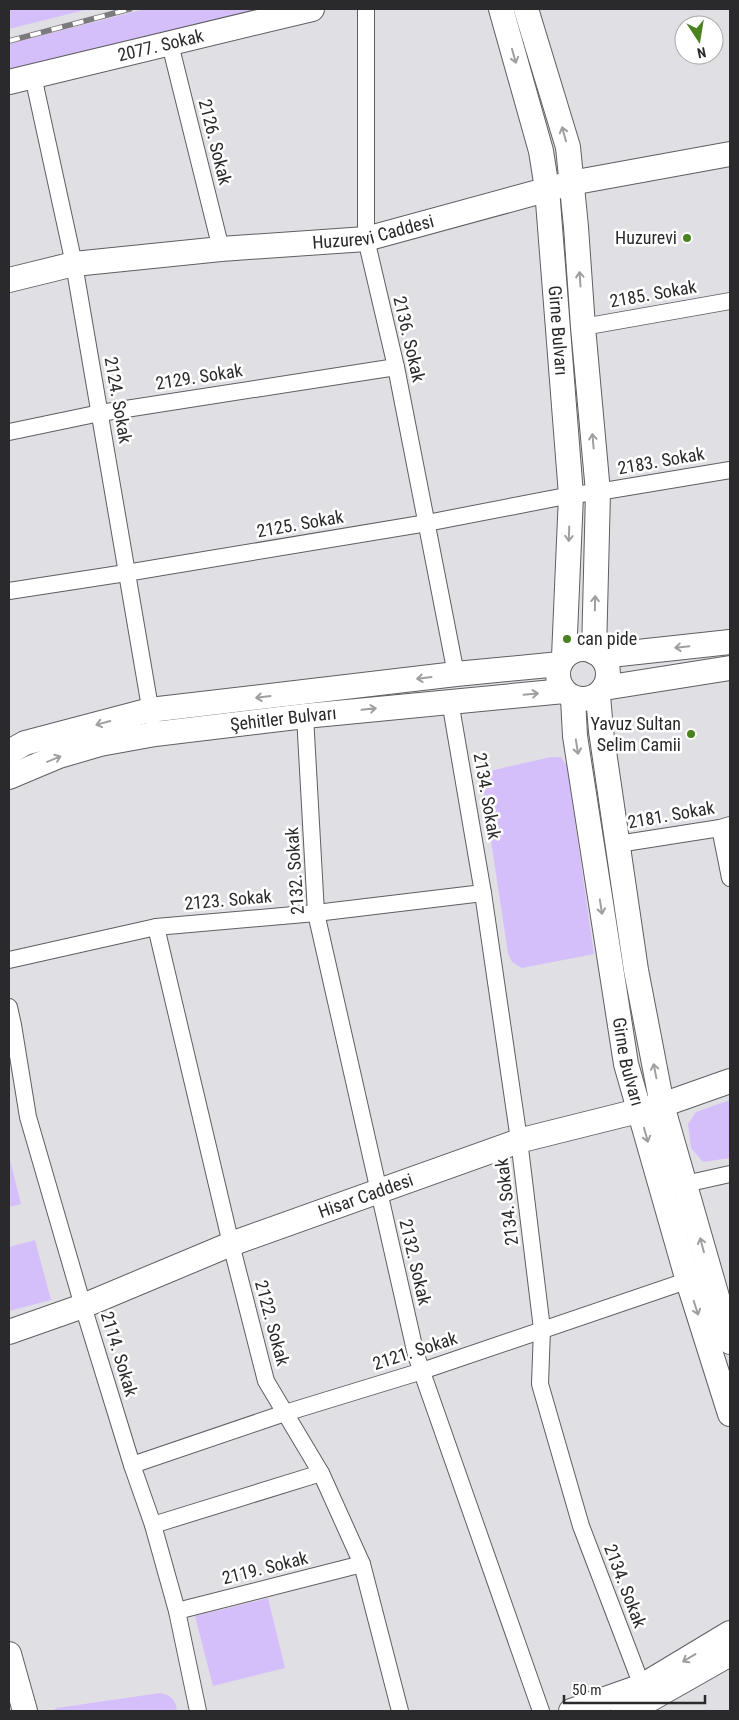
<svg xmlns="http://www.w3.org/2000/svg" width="739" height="1720" font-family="'Roboto Condensed',sans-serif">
  <rect width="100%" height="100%" fill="#e0dfe3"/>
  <g fill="#d5bffb">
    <polygon points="9,9 89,9 9,29"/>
    <polygon points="145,9 257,9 9,69 9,44"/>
    <polygon points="551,757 561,757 567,766 594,954 522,968 512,962 508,953 483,788 485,776 494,770"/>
    <polygon points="730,1100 730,1158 703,1162 691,1148 688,1124 696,1112"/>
    <polygon points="9,1156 21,1204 9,1207"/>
    <polygon points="35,1240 51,1300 9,1311 9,1247"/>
    <polygon points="268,1598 285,1668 213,1686 195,1616"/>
    <path d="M160,1693C171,1695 176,1700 177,1711H51L57,1708Z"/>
  </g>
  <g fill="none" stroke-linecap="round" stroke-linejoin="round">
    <defs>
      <g id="street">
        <polyline points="366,9 366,239 396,367 456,674"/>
        <polyline points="170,44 221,249"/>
        <polyline points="33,76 74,264 152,719"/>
        <polyline points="583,327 730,301"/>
        <polyline points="9,432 100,413 396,367"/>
        <polyline points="9,591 126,573 427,523 571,495 598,492 730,470"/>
        <polyline points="450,701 483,893 519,1140 542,1329 540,1384 581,1526 642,1686"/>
        <polyline points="305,716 316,913 416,1355 541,1711"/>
        <polyline points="720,828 730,878"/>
        <polyline points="618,844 720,828 730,825"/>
        <polyline points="156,927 231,1244 266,1381 321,1473 362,1564 400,1711"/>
        <polyline points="9,960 156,927 316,913 483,893"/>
        <polyline points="9,1007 13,1025 28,1117 83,1306 132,1465 153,1525 177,1611 198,1711"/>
        <polyline points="685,1184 730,1174"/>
        <polyline points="132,1465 285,1413 419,1372 698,1277"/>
        <polyline points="153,1525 321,1473"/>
        <polyline points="177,1611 362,1564"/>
      </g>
      <g id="secondary">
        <path id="s1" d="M501,9L541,151L547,189L571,495L564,657"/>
        <polyline points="526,9 568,147 576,227 583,327 598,492 594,652"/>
        <path id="s2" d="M9,82L312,9"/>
        <path id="s3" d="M9,280L74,264L221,249L366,239L571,183L730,154"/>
        <circle cx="583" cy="674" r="25"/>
        <polyline points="601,656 730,642"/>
        <polyline points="604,688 730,668"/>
        <polyline points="598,695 601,731 636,970 662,1105 730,1342"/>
        <path id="s4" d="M573,698L575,736L626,1064L688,1281L730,1414"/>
        <polyline points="9,752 25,743 150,710 456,674 560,664"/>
        <path id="s5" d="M9,777L59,756L100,744L155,734L305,716L564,691"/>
        <path id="s6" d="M9,1332L83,1306L231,1244L522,1140L662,1105L730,1081"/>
        <polyline points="9,1654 25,1711"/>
        <polyline points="571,1711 642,1686 730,1633"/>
        <polyline points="623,1711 649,1700 730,1654"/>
      </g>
    </defs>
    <use href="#street" stroke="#5f5e61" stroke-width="18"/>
    <use href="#secondary" stroke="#5f5e61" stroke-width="26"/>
    <use href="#street" stroke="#fff" stroke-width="16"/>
    <use href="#secondary" stroke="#fff" stroke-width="24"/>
    <defs>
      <polyline id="rail" points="9,41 130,9"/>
    </defs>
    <use href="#rail" stroke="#7b7a7d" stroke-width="5.5"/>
    <use href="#rail" stroke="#fff" stroke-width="4" stroke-dasharray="11" stroke-linecap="butt"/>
  </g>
  <defs><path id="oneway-shaft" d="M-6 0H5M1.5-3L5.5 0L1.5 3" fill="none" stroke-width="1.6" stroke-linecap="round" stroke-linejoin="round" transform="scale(1.25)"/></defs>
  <g stroke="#9f9fa0">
    <use href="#oneway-shaft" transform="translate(514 56) rotate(74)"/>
    <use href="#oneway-shaft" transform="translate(564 134) rotate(-106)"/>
    <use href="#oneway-shaft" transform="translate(580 279) rotate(-94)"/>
    <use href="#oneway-shaft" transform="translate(593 441) rotate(-95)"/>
    <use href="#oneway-shaft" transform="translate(569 534) rotate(92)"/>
    <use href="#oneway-shaft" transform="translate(595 603) rotate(-89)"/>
    <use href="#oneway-shaft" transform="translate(682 647) rotate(174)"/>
    <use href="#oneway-shaft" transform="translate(424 678) rotate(173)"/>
    <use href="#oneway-shaft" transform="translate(531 694) rotate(-5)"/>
    <use href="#oneway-shaft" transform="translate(263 697) rotate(173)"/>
    <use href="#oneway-shaft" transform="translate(369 709) rotate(-6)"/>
    <use href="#oneway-shaft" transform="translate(103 723) rotate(165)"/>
    <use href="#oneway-shaft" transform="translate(577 747) rotate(81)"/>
    <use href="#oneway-shaft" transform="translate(54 759) rotate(-22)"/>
    <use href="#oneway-shaft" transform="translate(601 907) rotate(81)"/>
    <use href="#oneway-shaft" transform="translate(655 1071) rotate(-101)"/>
    <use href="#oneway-shaft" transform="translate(646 1135) rotate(74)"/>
    <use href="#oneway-shaft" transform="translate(702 1245) rotate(-105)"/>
    <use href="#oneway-shaft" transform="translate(696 1308) rotate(72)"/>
    <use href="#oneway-shaft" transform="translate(689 1658) rotate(149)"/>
  </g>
  <g fill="#49821e" stroke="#fff" stroke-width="2">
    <circle cx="687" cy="238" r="5"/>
    <circle cx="567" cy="639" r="5"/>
    <circle cx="691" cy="734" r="5"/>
  </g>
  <g text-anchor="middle" stroke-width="5" stroke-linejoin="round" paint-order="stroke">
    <g font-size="18" fill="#2a292b" stroke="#fff">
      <text dy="6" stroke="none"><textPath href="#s2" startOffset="156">2077. Sokak</textPath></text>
      <text transform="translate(215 142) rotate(76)" y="6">2126. Sokak</text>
      <text dy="6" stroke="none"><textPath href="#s3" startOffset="368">Huzurevi Caddesi</textPath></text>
      <text transform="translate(653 294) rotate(-10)" y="6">2185. Sokak</text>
      <text dy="6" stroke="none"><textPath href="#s1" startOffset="328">Girne Bulvarı</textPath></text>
      <text transform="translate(409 339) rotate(77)" y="6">2136. Sokak</text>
      <text transform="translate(199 377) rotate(-9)" y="6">2129. Sokak</text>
      <text transform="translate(118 400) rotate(80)" y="6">2124. Sokak</text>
      <text transform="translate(661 461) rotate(-10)" y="6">2183. Sokak</text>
      <text transform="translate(300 524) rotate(-10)" y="6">2125. Sokak</text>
      <text dy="6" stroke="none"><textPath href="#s5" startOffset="282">Şehitler Bulvarı</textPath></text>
      <text transform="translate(487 796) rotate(80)" y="6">2134. Sokak</text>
      <text transform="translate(671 815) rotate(-10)" y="6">2181. Sokak</text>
      <text transform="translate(295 871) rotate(-94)" y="6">2132. Sokak</text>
      <text transform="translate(228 900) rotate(-5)" y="6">2123. Sokak</text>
      <text dy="6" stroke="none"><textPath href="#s4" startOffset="368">Girne Bulvarı</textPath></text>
      <text dy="6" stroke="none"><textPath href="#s6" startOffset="382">Hisar Caddesi</textPath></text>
      <text transform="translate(507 1202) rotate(-97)" y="6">2134. Sokak</text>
      <text transform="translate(415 1262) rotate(77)" y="6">2132. Sokak</text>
      <text transform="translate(272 1323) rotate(75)" y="6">2122. Sokak</text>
      <text transform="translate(415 1351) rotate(-18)" y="6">2121. Sokak</text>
      <text transform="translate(119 1354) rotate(73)" y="6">2114. Sokak</text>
      <text transform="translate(265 1568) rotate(-14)" y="6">2119. Sokak</text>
      <text transform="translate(625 1586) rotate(69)" y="6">2134. Sokak</text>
    </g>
    <g font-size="18" fill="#2a292b" stroke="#fff" text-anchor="end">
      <text x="677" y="244">Huzurevi</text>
      <text x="577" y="645" text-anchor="start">can pide</text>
      <text x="681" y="730">Yavuz Sultan<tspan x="681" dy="21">Selim Camii</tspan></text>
    </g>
  </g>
  <rect width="739" height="1720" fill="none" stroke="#2a292b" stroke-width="20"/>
  <g transform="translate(699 40) rotate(168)"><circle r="24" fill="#ffffff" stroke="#aaa9aa"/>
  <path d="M0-4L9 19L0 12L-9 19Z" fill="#49821e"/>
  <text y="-8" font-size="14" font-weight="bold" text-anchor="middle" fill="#2a292b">N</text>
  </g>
  <path d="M564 1695v8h141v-8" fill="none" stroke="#2a292b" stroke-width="2.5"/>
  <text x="572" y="1695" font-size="15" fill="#2a292b" stroke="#ffffff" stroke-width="4" paint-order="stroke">50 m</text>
</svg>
